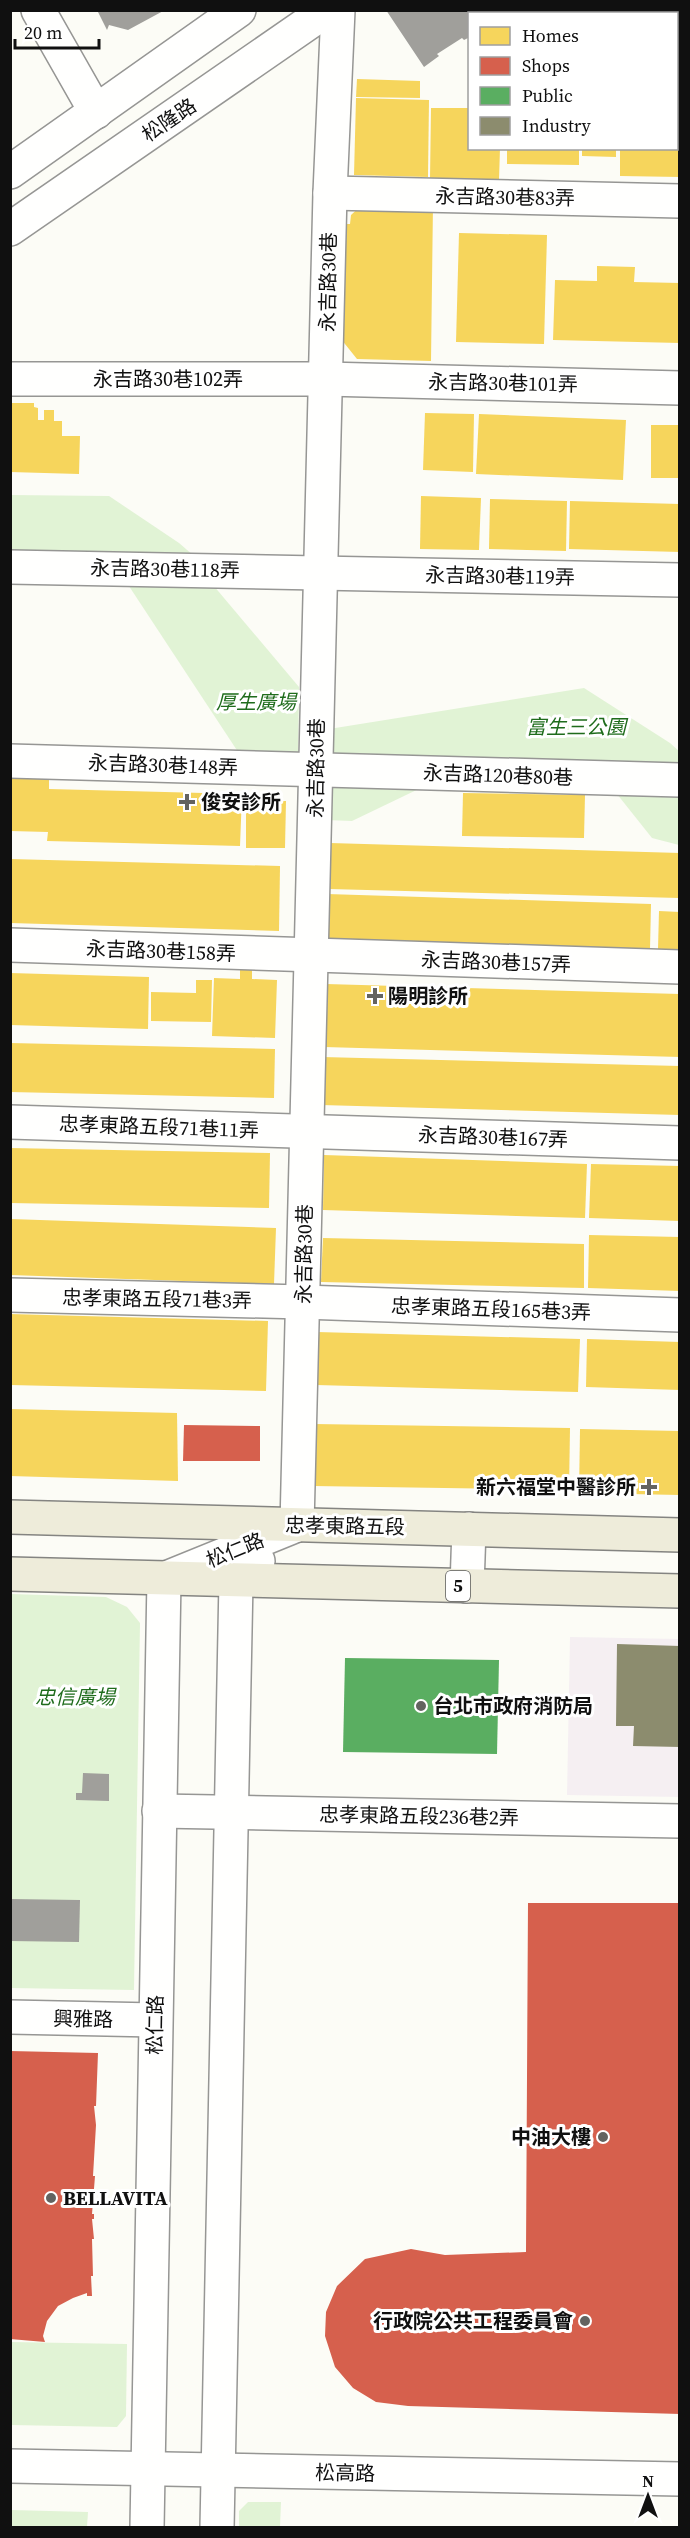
<svg xmlns="http://www.w3.org/2000/svg" width="690" height="2538" font-family="'Source Serif 4','Noto Sans TC',serif">
  <rect width="100%" height="100%" fill="#fcfcf6"/>
  <polygon fill="#f5eff2" points="570,1637 679,1639 679,1797 567,1795"/>
  <g fill="#e1f3d5">
    <polygon points="11,495 109,496 179,543 201,562 11,558"/>
    <polygon points="123,577 208,579 299,687 298,760 242,758"/>
    <polygon points="584,688 670,743 680,752 679,766 327,762 329,729"/>
    <polygon points="326,781 429,784 352,821 326,820"/>
    <polygon points="617,794 679,794 679,845 652,838"/>
    <polygon points="11,1594 106,1597 127,1607 140,1623 134,1990 11,1988"/>
    <polygon points="11,2342 127,2344 126,2416 117,2427 11,2425"/>
    <polygon points="248,2502 281,2502 280,2527 239,2527 239,2511"/>
    <polygon points="11,2510 88,2512 87,2527 11,2527"/>
  </g>
  <g fill="#f6d55c">
    <rect x="676" y="41" width="4" height="59"/>
    <polygon points="357,79 420,81 420,98 356,97"/>
    <polygon points="356,98 429,100 428,177 354,175"/>
    <polygon points="431,108 470,108 470,148 500,148 499,180 430,179"/>
    <polygon points="676,111 680,111 680,177 620,176 620,148 676,148"/>
    <polygon points="507,148 579,148 579,165 507,164"/>
    <polygon points="582,148 616,148 616,157 582,156"/>
    <polygon points="364,203 433,204 431,361 357,359 341,339 344,224 350,224 351,215"/>
    <polygon points="459,233 547,235 544,344 456,342"/>
    <polygon points="597,266 635,267 634,282 680,283 680,343 553,340 555,280 597,281"/>
    <polygon points="12,403 34,403 34,407 38,408 38,420 44,420 44,410 54,410 54,421 62,421 62,436 80,436 79,474 10,472"/>
    <polygon points="425,413 474,414 473,472 423,470"/>
    <polygon points="479,414 626,420 623,480 476,474"/>
    <rect x="651" y="425" width="29" height="53"/>
    <polygon points="421,496 481,498 479,550 420,549"/>
    <polygon points="490,499 567,501 566,551 489,549"/>
    <polygon points="570,501 680,504 680,552 569,549"/>
    <polygon points="10,774 49,775 49,789 242,794 240,846 47,841 48,832 10,831"/>
    <polygon points="463,793 585,795 584,838 462,836"/>
    <polygon points="246,801 286,801 285,848 246,848"/>
    <polygon points="330,843 680,853 679,898 329,889"/>
    <polygon points="10,859 280,866 279,931 10,923"/>
    <polygon points="327,894 651,904 650,949 326,939"/>
    <polygon points="659,911 680,912 680,949 658,949"/>
    <polygon points="240,969 252,970 252,979 277,980 275,1038 212,1036 214,978 240,979"/>
    <polygon points="10,973 149,977 148,1029 10,1025"/>
    <polygon points="196,980 212,980 211,1022 151,1021 151,992 196,993"/>
    <polygon points="326,984 680,994 680,1057 324,1047"/>
    <polygon points="10,1043 275,1049 274,1098 10,1092"/>
    <polygon points="322,1057 680,1066 680,1115 321,1105"/>
    <polygon points="10,1148 270,1153 269,1208 10,1203"/>
    <polygon points="324,1155 587,1164 585,1218 323,1210"/>
    <polygon points="591,1164 680,1166 680,1221 589,1218"/>
    <polygon points="10,1219 276,1228 274,1284 10,1275"/>
    <polygon points="589,1235 680,1237 680,1291 588,1288"/>
    <polygon points="323,1238 584,1244 584,1288 321,1282"/>
    <polygon points="10,1314 268,1321 266,1391 10,1385"/>
    <polygon points="317,1332 580,1339 578,1392 316,1385"/>
    <polygon points="587,1339 680,1342 680,1390 586,1387"/>
    <polygon points="10,1409 177,1413 178,1481 10,1476"/>
    <polygon points="314,1424 570,1428 569,1490 313,1486"/>
    <polygon points="580,1429 680,1431 680,1495 579,1493"/>
  </g>
  <g fill="#d6604d">
    <polygon points="184,1425 260,1426 260,1461 183,1461"/>
    <polygon points="528,1903 680,1903 680,2414 408,2406 376,2402 353,2388 335,2367 325,2336 326,2312 337,2286 365,2259 411,2249 445,2255 526,2252"/>
    <polygon points="10,2051 98,2053 96,2106 94,2106 96,2125 93,2176 95,2176 92,2214 94,2214 94,2219 92,2219 94,2239 92,2239 93,2276 91,2276 92,2296 87,2296 87,2293 73,2298 58,2306 47,2321 43,2336 45,2342 10,2339"/>
  </g>
  <polygon fill="#5aae61" points="345,1658 499,1660 497,1754 343,1752"/>
  <polygon fill="#8c8c6e" points="617,1644 680,1646 680,1747 633,1746 634,1726 616,1726"/>
  <g fill="#a09f9b">
    <polygon points="100,10 165,10 128,30 109,25 107,30 98,12"/>
    <polygon points="386,10 507,10 503,14 470,14 470,37 464,40 462,38 437,54 439,56 424,67"/>
    <polygon points="83,1773 109,1774 109,1801 76,1800 76,1793 82,1793"/>
    <polygon points="10,1899 80,1900 79,1942 10,1941"/>
  </g>
  <g fill="none" stroke-linecap="round" stroke-linejoin="round">
    <defs>
      <g id="minor">
        <polyline points="38,10 96,112"/>
        <polyline points="525,10 528,14"/>
        <polyline points="676,21 680,21"/>
        <polyline points="10,172 239,10"/>
        <polyline points="330,193 680,201"/>
        <polyline points="10,229 327,10"/>
        <polyline points="10,379 326,379 680,388"/>
        <polyline points="10,567 680,580"/>
        <polyline points="10,761 680,780"/>
        <polyline points="10,945 680,967"/>
        <polyline points="10,1122 680,1143"/>
        <polyline points="10,1295 303,1302 680,1315"/>
        <polyline points="297,1525 330,193 338,10"/>
        <polyline points="467,1586 469,1529"/>
        <polyline points="159,1811 680,1821"/>
        <polyline points="10,2017 155,2020"/>
        <polyline points="10,2466 680,2479"/>
        <polyline points="147,2528 164,1579 297,1525"/>
        <polyline points="217,2528 236,1581 258,1561"/>
      </g>
      <g id="major">
        <polyline points="10,1517 680,1535"/>
        <polyline points="10,1574 680,1591"/>
      </g>
    </defs>
    <use href="#minor" stroke="#969694" stroke-width="36"/>
    <use href="#major" stroke="#848481" stroke-width="36"/>
    <use href="#minor" stroke="#fffffe" stroke-width="33"/>
    <use href="#major" stroke="#eeecda" stroke-width="33"/>
  </g>
  <g fill="#636360" stroke="#fff" stroke-width="2">
    <path d="M184 793h6v6h6v6h-6v6h-6v-6h-6v-6h6z"/>
    <path d="M372 987h6v6h6v6h-6v6h-6v-6h-6v-6h6z"/>
    <path d="M646 1478h6v6h6v6h-6v6h-6v-6h-6v-6h6z"/>
    <circle cx="421" cy="1706" r="6"/>
    <circle cx="603" cy="2137" r="6"/>
    <circle cx="51" cy="2198" r="6"/>
    <circle cx="585" cy="2321" r="6"/>
  </g>
  <g text-anchor="middle" stroke-width="6" stroke-linejoin="round" paint-order="stroke">
    <rect fill="#fff" stroke="#585858" stroke-width="1.5" x="446" y="1571" width="24" height="30" rx="4.5"/>
    <g font-size="18" font-weight="bold" fill="#101010">
      <text x="458" y="1592">5</text>
    </g>
    <g font-size="20" fill="#101010" stroke="#fff">
      <text transform="translate(169 120) rotate(-34)" y="7">松隆路</text>
      <text transform="translate(505 197) rotate(1)" y="7">永吉路30巷83弄</text>
      <text transform="translate(328 282) rotate(-89)" y="7">永吉路30巷</text>
      <text x="168" y="386">永吉路30巷102弄</text>
      <text transform="translate(503 383) rotate(1)" y="7">永吉路30巷101弄</text>
      <text transform="translate(165 569) rotate(1)" y="7">永吉路30巷118弄</text>
      <text transform="translate(500 576) rotate(1)" y="7">永吉路30巷119弄</text>
      <text transform="translate(163 765) rotate(2)" y="7">永吉路30巷148弄</text>
      <text transform="translate(316 768) rotate(-89)" y="7">永吉路30巷</text>
      <text transform="translate(498 775) rotate(2)" y="7">永吉路120巷80巷</text>
      <text transform="translate(161 951) rotate(2)" y="7">永吉路30巷158弄</text>
      <text transform="translate(496 962) rotate(2)" y="7">永吉路30巷157弄</text>
      <text transform="translate(159 1127) rotate(2)" y="7">忠孝東路五段71巷11弄</text>
      <text transform="translate(493 1137) rotate(2)" y="7">永吉路30巷167弄</text>
      <text transform="translate(304 1254) rotate(-89)" y="7">永吉路30巷</text>
      <text transform="translate(157 1299) rotate(1)" y="7">忠孝東路五段71巷3弄</text>
      <text transform="translate(491 1309) rotate(2)" y="7">忠孝東路五段165巷3弄</text>
      <text transform="translate(345 1526) rotate(1)" y="7">忠孝東路五段</text>
      <text transform="translate(235 1550) rotate(-22)" y="7">松仁路</text>
      <text transform="translate(419 1816) rotate(1)" y="7">忠孝東路五段236巷2弄</text>
      <text transform="translate(83 2019) rotate(1)" y="7">興雅路</text>
      <text transform="translate(155 2025) rotate(-89)" y="7">松仁路</text>
      <text transform="translate(345 2473) rotate(1)" y="7">松高路</text>
    </g>
    <g font-size="20" font-style="italic" fill="#1f6c1c" stroke="#fff">
      <text x="256" y="709">厚生廣場</text>
      <text x="576" y="734">富生三公園</text>
      <text x="75" y="1704">忠信廣場</text>
    </g>
    <g font-size="20" font-weight="bold" fill="#101010" stroke="#fff" text-anchor="start">
      <text x="201" y="809">俊安診所</text>
      <text x="388" y="1003">陽明診所</text>
      <text x="636" y="1494" text-anchor="end">新六福堂中醫診所</text>
      <text x="433" y="1713">台北市政府消防局</text>
      <text x="591" y="2144" text-anchor="end">中油大樓</text>
      <text x="63" y="2205">BELLAVITA</text>
      <text x="573" y="2328" text-anchor="end">行政院公共工程委員會</text>
    </g>
  </g>
  <rect width="690" height="2538" fill="none" stroke="#101010" stroke-width="24"/>
  <rect x="468" y="12" width="210" height="138" fill="#ffffff" stroke="#9f9f9f" stroke-width="1.5"/>
  <rect x="480" y="27" width="30" height="18" fill="#f6d55c" stroke="#9f9f9f" stroke-width="1.5"/>
  <text x="522" y="42" font-size="18" fill="#101010">Homes</text>
  <rect x="480" y="57" width="30" height="18" fill="#d6604d" stroke="#9f9f9f" stroke-width="1.5"/>
  <text x="522" y="72" font-size="18" fill="#101010">Shops</text>
  <rect x="480" y="87" width="30" height="18" fill="#5aae61" stroke="#9f9f9f" stroke-width="1.5"/>
  <text x="522" y="102" font-size="18" fill="#101010">Public</text>
  <rect x="480" y="117" width="30" height="18" fill="#8c8c6e" stroke="#9f9f9f" stroke-width="1.5"/>
  <text x="522" y="132" font-size="18" fill="#101010">Industry</text>
  <g transform="translate(648 2496)" stroke="#ffffff" stroke-width="4.5" paint-order="stroke">
  <path d="M0-4.5L10 22L0 15L-10 22Z" fill="#101010"/>
  <text y="-9" font-size="16" font-weight="bold" text-anchor="middle" fill="#101010">N</text>
  </g>
  <path d="M15 39v9h84v-9" fill="none" stroke="#101010" stroke-width="3"/>
  <text x="24" y="39" font-size="18" fill="#101010" stroke="#ffffff" stroke-width="4.5" paint-order="stroke">20 m</text>
</svg>
